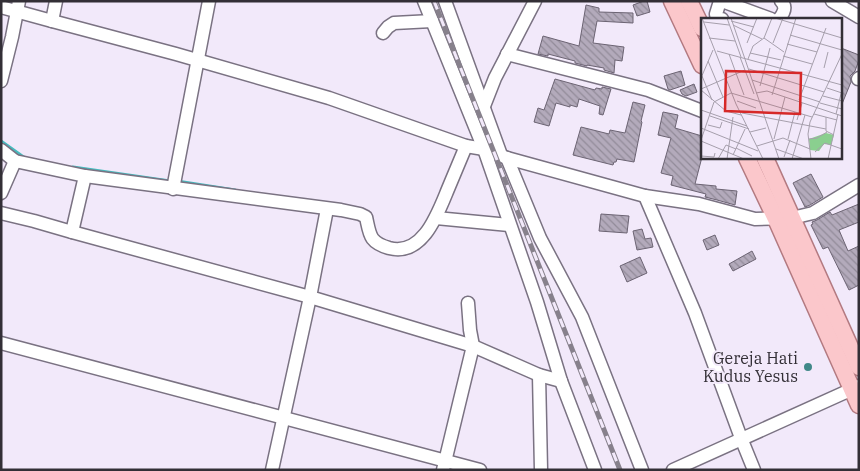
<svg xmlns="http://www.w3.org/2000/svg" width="860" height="471" font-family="'IBM Plex Serif',serif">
  <defs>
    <pattern id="building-back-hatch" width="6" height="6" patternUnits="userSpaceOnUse" patternTransform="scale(1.25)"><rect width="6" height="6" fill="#b3aabb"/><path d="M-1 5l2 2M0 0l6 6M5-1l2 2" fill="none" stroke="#928b99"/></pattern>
  </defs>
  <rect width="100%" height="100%" fill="#f2e9fa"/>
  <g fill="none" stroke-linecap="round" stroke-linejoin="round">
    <g stroke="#46bbbe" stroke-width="3">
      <polyline points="1,141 25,158"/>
      <polyline points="73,167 170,181"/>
      <polyline points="177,181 235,190"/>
    </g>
  </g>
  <g fill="url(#building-back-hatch)" stroke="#6c6473">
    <polygon points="644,1 647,1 650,12 637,16 633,5"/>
    <polygon points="586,5 599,8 599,12 633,13 633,23 597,21 593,43 624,47 622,61 615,60 614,73 604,70 604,68 587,65 587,66 575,63 575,61 548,54 548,56 538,54 543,36 579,46"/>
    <polygon points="841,48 859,55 859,60 855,71 850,76 851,82 842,104"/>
    <polygon points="681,71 685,85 670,90 668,89 664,76"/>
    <polygon points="555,79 595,90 596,88 602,89 602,87 611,89 603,115 599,114 600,106 579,99 577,107 570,105 570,107 556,103 549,126 534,122 538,108 544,110"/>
    <polygon points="694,84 697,92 686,96 682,94 680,90"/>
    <polygon points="633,102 645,105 641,121 642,122 634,162 617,159 616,162 614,162 613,165 573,155 581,127 609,134 610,130 625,133"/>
    <polygon points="663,112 678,115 675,128 702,136 702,157 695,184 716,186 716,189 737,191 735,205 717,200 705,197 706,194 671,185 673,176 661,173 671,138 658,135"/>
    <polygon points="811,174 823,197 810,205 805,207 793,183"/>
    <polygon points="859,204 859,222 839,230 848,251 859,246 859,285 849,290 828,247 823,249 811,225 813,224 812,222 817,220 830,212 832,215"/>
    <polygon points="601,214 629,216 627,233 599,231"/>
    <polygon points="642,229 645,239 651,238 653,247 637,250 633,231"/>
    <polygon points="715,235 719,245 707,250 703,240"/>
    <polygon points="752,251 756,259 733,271 729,264"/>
    <polygon points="640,257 647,273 627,282 620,266"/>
  </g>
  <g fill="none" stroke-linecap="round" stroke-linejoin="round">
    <defs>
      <g id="minor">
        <polyline points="424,1 484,149 537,302 561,381 595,470"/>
        <polyline points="445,1 501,155"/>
        <polyline points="720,1 716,14 717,19 722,19"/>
        <polyline points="722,1 771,19"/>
        <polyline points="832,1 859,17"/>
        <polyline points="1,7 52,21 176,54 329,98 466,146 484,149 507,158 645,196 699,204 755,219 792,218 813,213 859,185"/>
        <path d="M779,19C784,13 787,7 781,1"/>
        <polyline points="52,21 56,1"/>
        <polyline points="383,33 388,27 394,23 432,21"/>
        <polyline points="507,54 648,90 702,111"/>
        <polyline points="858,79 859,78"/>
        <polyline points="1,81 12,37 19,1"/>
        <polyline points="484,106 495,78 535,1"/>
        <path d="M1,150L15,161L85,176L341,210L360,214L366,217C370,235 369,242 389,248C423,257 438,213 448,189C454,175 460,160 466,146"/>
        <polyline points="507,158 540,238 582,317 642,470"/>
        <polyline points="173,189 209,1"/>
        <polyline points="1,193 15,161"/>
        <polyline points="645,196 695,313 741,438 754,470"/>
        <polyline points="1,213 34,221 72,232 310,297 473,346 539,375 561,381"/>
        <polyline points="436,218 509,225"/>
        <polyline points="72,232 85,176"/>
        <polyline points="1,343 480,470"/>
        <polyline points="539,375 541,470"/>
        <polyline points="272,470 310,297 327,209"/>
        <polyline points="443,470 473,346 470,330 468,303"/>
        <polyline points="673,470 859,386"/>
      </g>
      <g id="major">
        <polyline points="672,1 702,65"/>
        <polyline points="689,1 702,28"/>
        <polyline points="747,158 776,219 859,405"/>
        <polyline points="765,158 859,367"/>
      </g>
    </defs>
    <use href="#minor" stroke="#7a7282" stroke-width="15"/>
    <use href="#major" stroke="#b37a81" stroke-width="19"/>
    <use href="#minor" stroke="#fff" stroke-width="12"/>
    <use href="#major" stroke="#fbc7cb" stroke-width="16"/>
    <defs>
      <polyline id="rail" points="434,1 620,470"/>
    </defs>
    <use href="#rail" stroke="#87818c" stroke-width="5"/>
    <use href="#rail" stroke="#f2e9fa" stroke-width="3" stroke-dasharray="9" stroke-linecap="butt"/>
  </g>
  <circle fill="#408888" stroke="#f2e9fa" stroke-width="2" cx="808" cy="367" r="5"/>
  <g text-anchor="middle" stroke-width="4" stroke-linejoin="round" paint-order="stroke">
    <g font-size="16" fill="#332f36" stroke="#f2e9fa" text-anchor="end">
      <text x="798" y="364">Gereja Hati<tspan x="798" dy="18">Kudus Yesus</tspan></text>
    </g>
  </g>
  <g transform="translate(701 18)">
    <rect width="141" height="141" fill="#f2e9fa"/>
    <path d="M125,115L133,117L130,127L123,126L118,133L109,132L108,121Z" fill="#8acf8f"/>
    <path fill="none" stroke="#a69fac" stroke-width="1" d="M1,0L35,86L62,141M26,0L40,39M30,0L78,141M74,0L141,20M30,3L53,9M3,4L28,7M32,7L61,21M89,17L141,32M8,20L34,23M63,20L83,34M46,25L56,0M72,25L82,0M86,26L116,34M16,33L141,67M49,35L80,42M28,36L43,77M82,38L111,46M39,39L53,76M47,41L52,28L63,20L71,0M7,43L22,79M123,50L127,34M48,51L123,74M1,58L11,82M0,60L12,32M51,62L119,84M59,68L69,30M126,70L141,75M0,71L44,52M0,72L25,93L40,97M55,75L66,73L141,98M71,77L95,0M122,78L141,83M98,82L125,10M36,83L55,90M119,85L141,91M0,92L46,108M41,95L125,111M113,96L136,102M135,96L141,72M9,98L48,111M125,99V113L133,117M96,102L101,85M7,107L19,110L21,104M0,110L57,133M49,114L65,110M73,121L84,79M87,121L94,94M108,121L116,120L126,114M0,122L13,84L30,75L111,99M0,123L43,141M56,128L82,120L109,131M35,130L51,138M75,131L103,141M114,134L124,125L141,131M32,137L44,111M0,138L13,139L14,135M83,139L89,122M17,141L25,127L35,131M26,141L32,99M91,141L104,97M110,141L107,116L109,104L141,36M127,141L137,96"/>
    <path fill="#d62828" fill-opacity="0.15" stroke="#d62828" stroke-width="2.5" d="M25,53L100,55L99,96L24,93Z"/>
    <rect width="141" height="141" fill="none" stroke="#332f36" stroke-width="2.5"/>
  </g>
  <rect width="860" height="471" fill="none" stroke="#332f36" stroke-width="5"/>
</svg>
